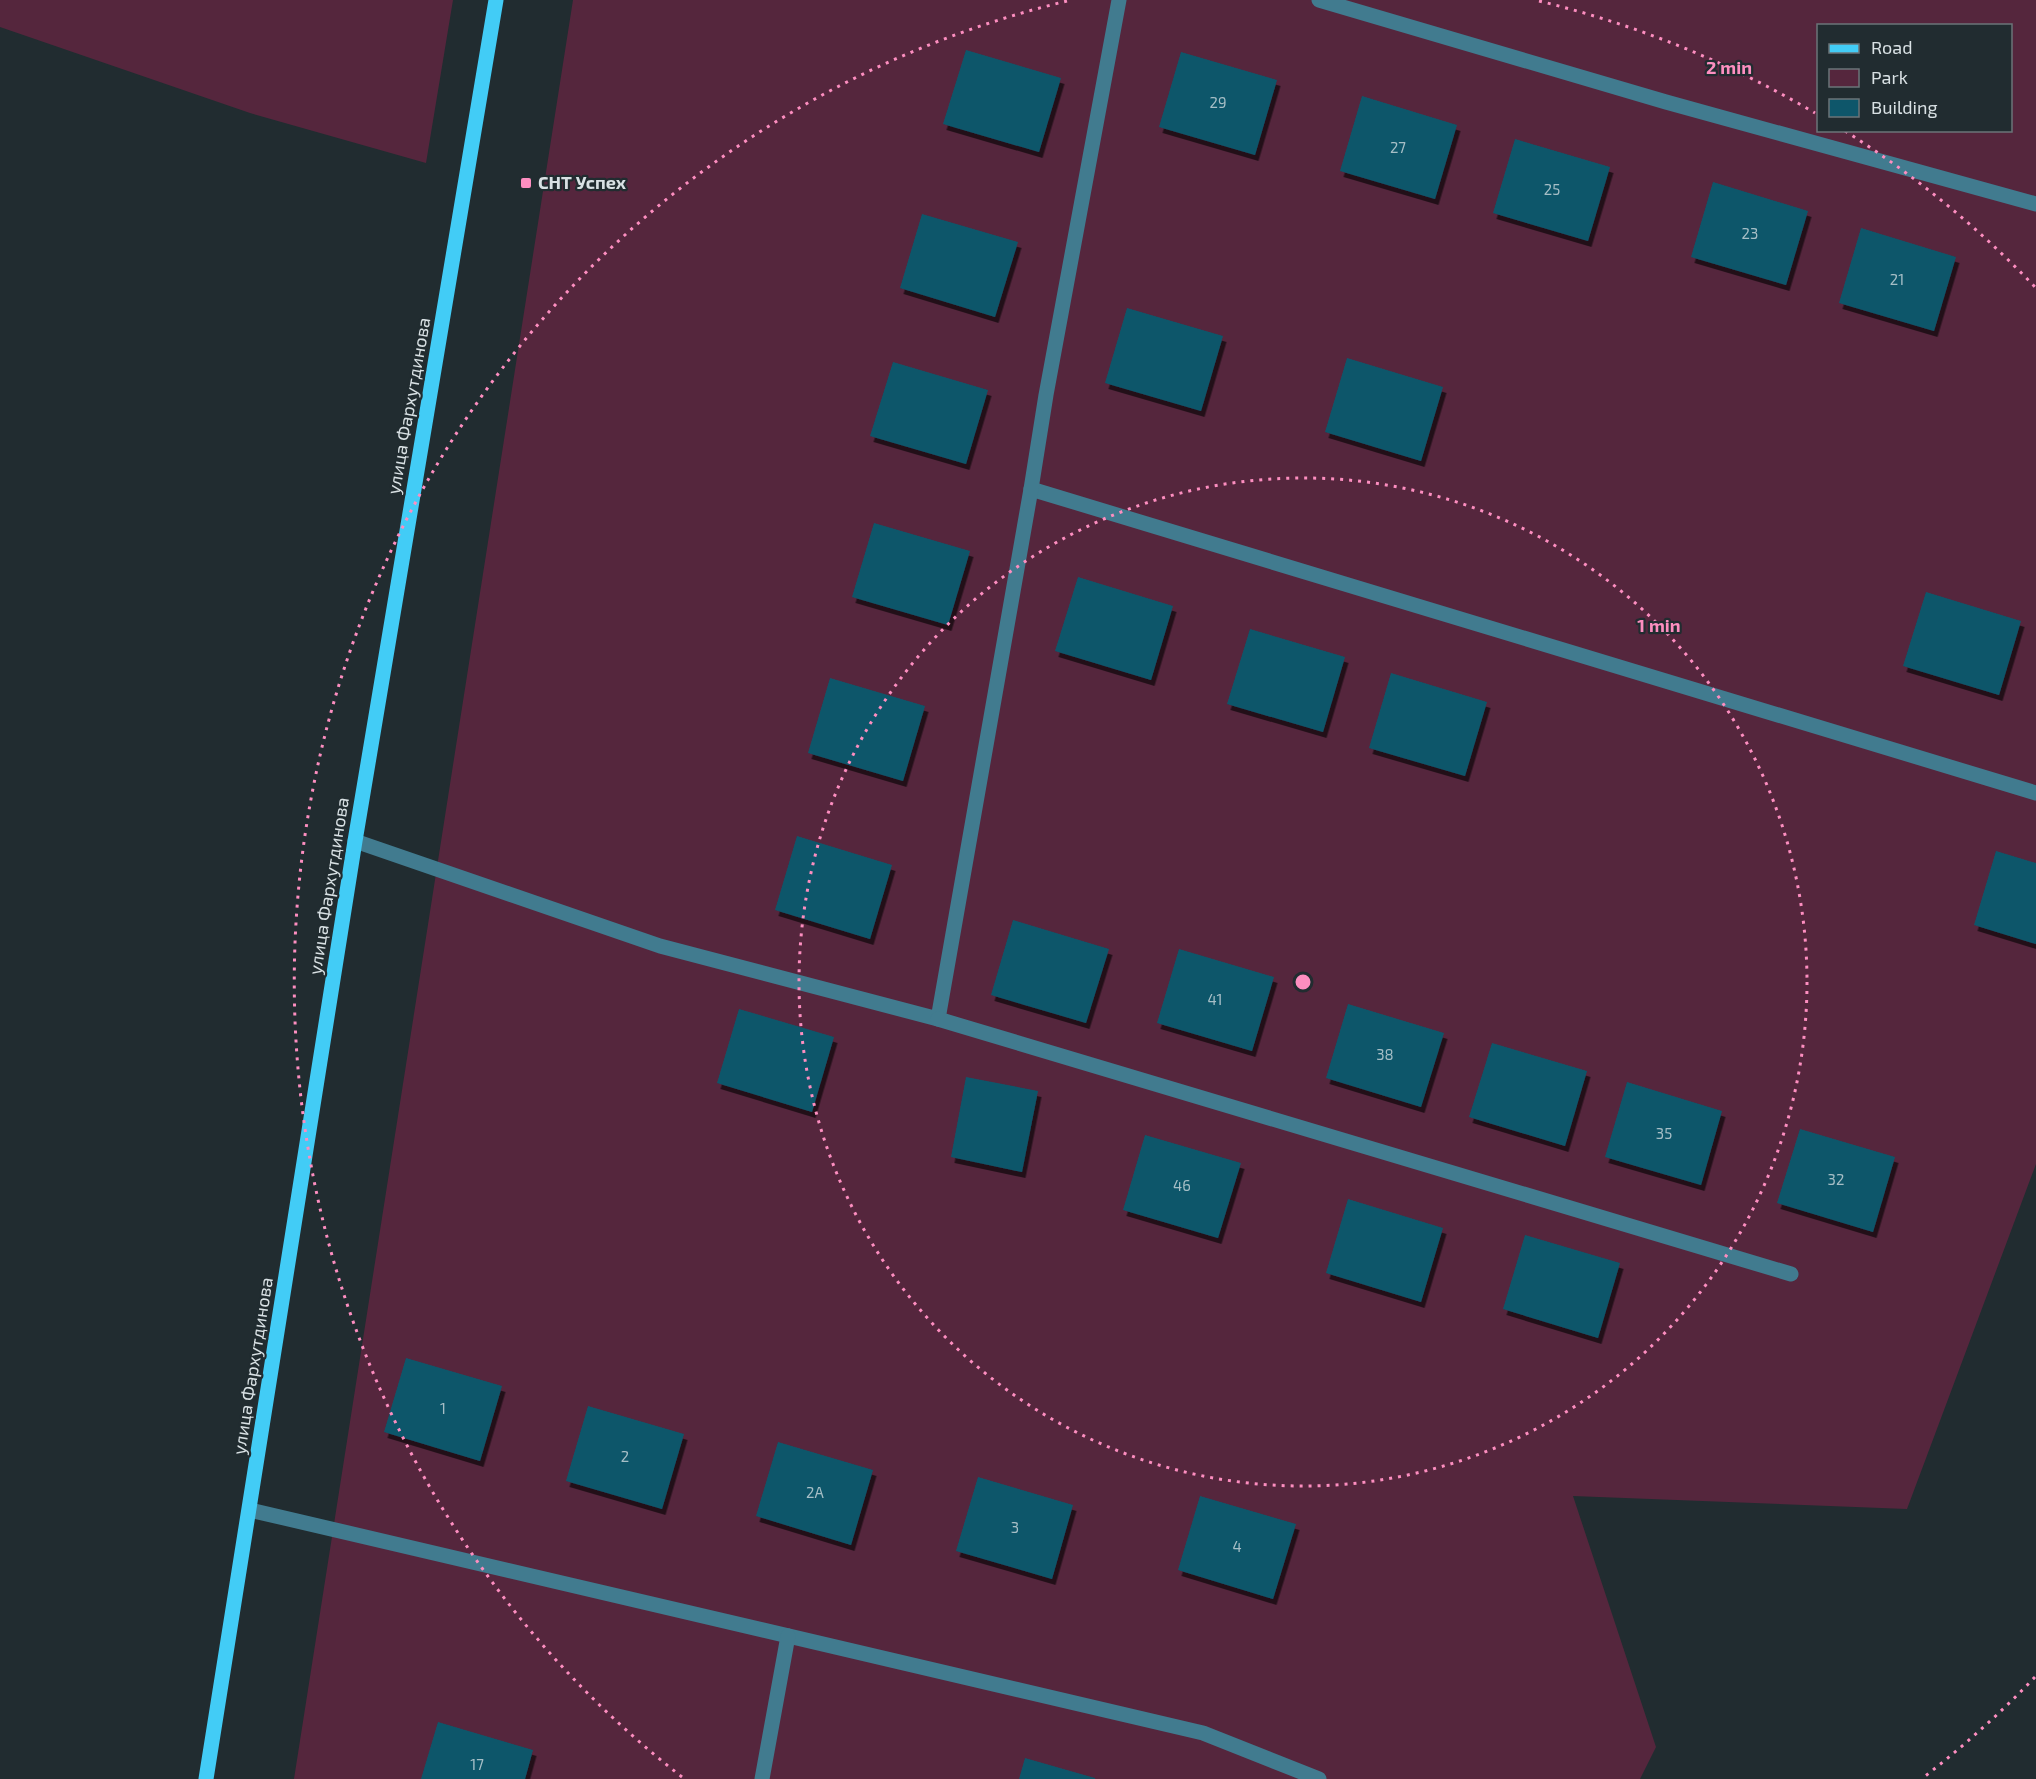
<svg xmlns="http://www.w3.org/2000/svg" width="2036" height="1779" font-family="'Exo 2',sans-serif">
  <defs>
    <filter id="shadow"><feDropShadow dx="3.5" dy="6" stdDeviation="0" flood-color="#0009"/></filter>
  </defs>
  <rect width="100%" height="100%" fill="#212c30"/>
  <g fill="#55263d" fill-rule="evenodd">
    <polygon points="0,0 453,0 426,163 250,113 0,27"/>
    <path d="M573,0H2036V1164L1907,1509L1573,1496L1656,1747L1640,1779H294ZM1818,26H2010V130H1818Z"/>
  </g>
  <g fill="#0e566a" filter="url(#shadow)">
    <polygon points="966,50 1061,78 1039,152 943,124"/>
    <polygon points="1181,52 1277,80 1255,155 1159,127"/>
    <polygon points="1362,96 1457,125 1435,199 1340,171"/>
    <polygon points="1515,139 1610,167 1588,241 1493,213"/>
    <polygon points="1713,182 1808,211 1786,285 1691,257"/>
    <polygon points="922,214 1018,242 995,317 900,288"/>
    <polygon points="1861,228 1956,257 1934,331 1839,303"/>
    <polygon points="1127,308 1223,336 1201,411 1105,383"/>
    <polygon points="1347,358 1443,387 1421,461 1325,432"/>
    <polygon points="893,362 988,390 966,464 870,436"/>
    <polygon points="874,523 970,551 948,625 852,597"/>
    <polygon points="1078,577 1173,606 1151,680 1055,651"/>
    <polygon points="1926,592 2021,621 1999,695 1903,666"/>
    <polygon points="1250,629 1345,657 1323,732 1227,704"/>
    <polygon points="1391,673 1487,702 1465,776 1369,748"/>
    <polygon points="830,678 925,706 903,781 808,753"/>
    <polygon points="797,836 892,865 870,939 775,910"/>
    <polygon points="1996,851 2036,863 2036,944 1974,925"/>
    <polygon points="1013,920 1109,949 1086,1023 991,995"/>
    <polygon points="1179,949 1274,977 1252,1051 1157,1023"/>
    <polygon points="1348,1004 1444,1033 1421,1107 1326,1078"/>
    <polygon points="739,1009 834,1037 812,1112 717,1083"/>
    <polygon points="1492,1043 1587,1071 1565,1146 1469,1117"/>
    <polygon points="966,1077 1038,1091 1022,1172 951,1157"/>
    <polygon points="1627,1082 1722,1111 1701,1185 1605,1157"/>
    <polygon points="1800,1129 1895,1157 1873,1232 1777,1203"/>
    <polygon points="1145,1135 1241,1163 1218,1238 1123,1210"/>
    <polygon points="1348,1199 1443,1228 1421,1302 1326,1273"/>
    <polygon points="1525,1235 1620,1263 1598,1338 1503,1309"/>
    <polygon points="406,1358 502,1386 480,1461 384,1432"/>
    <polygon points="588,1406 684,1434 662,1509 566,1481"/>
    <polygon points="778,1442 873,1470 851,1545 756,1516"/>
    <polygon points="978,1477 1073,1505 1052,1579 956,1551"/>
    <polygon points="1200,1496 1296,1524 1273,1599 1178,1570"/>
    <polygon points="438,1722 533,1750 525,1779 421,1779"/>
    <polygon points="1025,1758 1095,1778 1095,1779 1019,1779"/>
  </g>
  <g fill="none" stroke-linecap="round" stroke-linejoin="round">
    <g stroke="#417b8f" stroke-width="15">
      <polyline points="1319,0 1666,102 2036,204"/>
      <polyline points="1031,489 2036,793"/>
      <polyline points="355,841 660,946 938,1019 1031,489 1046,395 1119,0"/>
      <polyline points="938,1019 1791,1274"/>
      <polyline points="250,1510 1203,1733 1319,1779"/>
      <polyline points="762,1779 788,1636"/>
    </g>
    <polyline stroke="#42ccf6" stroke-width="15" points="206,1779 355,841 496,0"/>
  </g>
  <g fill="none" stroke="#fd8ec0" stroke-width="3" stroke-dasharray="3 6">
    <circle cx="1303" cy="982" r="504"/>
    <path d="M2035 1677A1009 1009 0 0 1 1924 1777M682 1777A1009 1009 0 0 1 1067 1M1539 1A1009 1009 0 0 1 1815 113M1845 131A1009 1009 0 0 1 2035 287"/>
  </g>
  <rect fill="#fd8ec0" stroke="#212c30" stroke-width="2" x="520" y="177" width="12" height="12" rx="3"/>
  <g text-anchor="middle" stroke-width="4.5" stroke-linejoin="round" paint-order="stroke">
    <g font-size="15" fill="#a6bec6">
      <text x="1218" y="108">29</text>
      <text x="1398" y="153">27</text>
      <text x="1552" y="195">25</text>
      <text x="1750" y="239">23</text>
      <text x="1897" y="285">21</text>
      <text x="1215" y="1005">41</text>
      <text x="1385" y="1060">38</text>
      <text x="1664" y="1139">35</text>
      <text x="1836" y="1185">32</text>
      <text x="1182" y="1191">46</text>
      <text x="443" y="1414">1</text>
      <text x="625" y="1462">2</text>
      <text x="815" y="1498">2А</text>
      <text x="1015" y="1533">3</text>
      <text x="1237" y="1552">4</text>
      <text x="477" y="1770">17</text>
    </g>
    <g font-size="18" font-weight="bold" fill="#d9e1e4" stroke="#212c30" text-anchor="start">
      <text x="538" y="189">СНТ Успех</text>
    </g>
    <g font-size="18" fill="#d9e1e4" stroke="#212c30">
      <text transform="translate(409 406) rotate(-80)" y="6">улица Фархутдинова</text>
      <text transform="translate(329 886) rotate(-81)" y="6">улица Фархутдинова</text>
      <text transform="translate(253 1366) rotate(-81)" y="6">улица Фархутдинова</text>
    </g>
  </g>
  <circle cx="1303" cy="982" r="9" fill="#fd8ec0" stroke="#212c30" stroke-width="3"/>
  <g font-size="18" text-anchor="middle" font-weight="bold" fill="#fd8ec0" stroke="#212c30" stroke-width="4.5" stroke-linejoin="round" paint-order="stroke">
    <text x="1729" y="74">2 min</text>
    <text x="1659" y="632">1 min</text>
  </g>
  <rect x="1817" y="24" width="195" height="108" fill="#212c30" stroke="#6b7478" stroke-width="1.5"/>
  <rect x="1829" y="44" width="30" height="9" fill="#42ccf6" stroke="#6b7478" stroke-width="1.5"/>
  <text x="1871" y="54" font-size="18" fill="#d9e1e4">Road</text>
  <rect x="1829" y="69" width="30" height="18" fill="#55263d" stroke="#6b7478" stroke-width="1.5"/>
  <text x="1871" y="84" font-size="18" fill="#d9e1e4">Park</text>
  <rect x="1829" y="99" width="30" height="18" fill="#0e566a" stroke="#6b7478" stroke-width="1.5"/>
  <text x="1871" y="114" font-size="18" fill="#d9e1e4">Building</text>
</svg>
